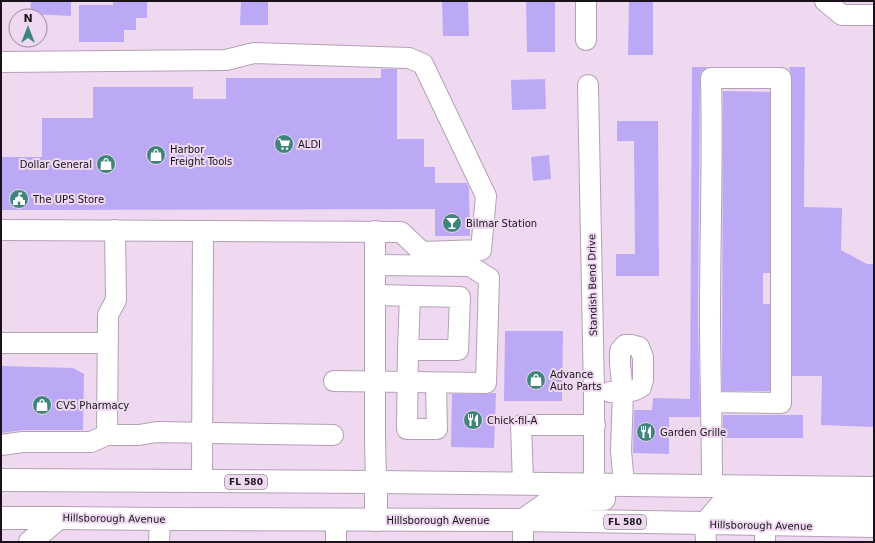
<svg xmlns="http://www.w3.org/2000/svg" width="875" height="543" font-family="'DejaVu Sans',sans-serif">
  <rect width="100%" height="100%" fill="#eed9f1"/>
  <g fill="#bba9f5">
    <polygon points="31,1 71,1 71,16 30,14"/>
    <polygon points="113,1 147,1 147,18 136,18 136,30 124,30 124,42 79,42 79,5 113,5"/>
    <polygon points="241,1 268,1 268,25 240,25"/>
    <polygon points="442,1 468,1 469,36 443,36"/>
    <polygon points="526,1 555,1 555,52 527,52"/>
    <polygon points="629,1 653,1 653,55 628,55"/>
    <polygon points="692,67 707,67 701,72 700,78 698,316 700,417 669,417 669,454 633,453 634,410 652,410 653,398 690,399"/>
    <polygon points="789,67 805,67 804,207 842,208 841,250 867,264 874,264 874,427 821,425 822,376 792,376 792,78"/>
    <polygon points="381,69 397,69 397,139 424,139 424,167 435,167 435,183 467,183 469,188 470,236 435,236 435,209 1,210 1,157 42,157 42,118 93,118 93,87 193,87 193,99 226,99 226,78 381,78"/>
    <polygon points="545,79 546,109 512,110 511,80"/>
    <polygon points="723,91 770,92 770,273 763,273 763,304 770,304 770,391 722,391"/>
    <polygon points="617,121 658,121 659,276 616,276 616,254 635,254 634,141 617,141"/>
    <polygon points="549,155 551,179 533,181 531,157"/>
    <polygon points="505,331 563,331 562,401 504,401"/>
    <polygon points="1,366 73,368 84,374 83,430 23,430 1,433"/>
    <polygon points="492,393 496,393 494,448 451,447 452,394 486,394"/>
    <rect x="723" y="415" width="80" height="23"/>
  </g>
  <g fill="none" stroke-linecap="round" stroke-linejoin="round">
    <defs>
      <g id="minor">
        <polyline points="825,1 842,15 874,15"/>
        <polyline points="586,40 586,1"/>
        <polyline points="1,62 226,60 254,53 409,58 423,64 486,196 481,250 422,252 401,232 1,230"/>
        <polyline points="588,85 594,392 594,484"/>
        <polyline points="115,230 116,300 108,315 107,435 139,435 157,432 333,435"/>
        <polyline points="375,231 375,437 376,482"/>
        <polyline points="376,295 460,297 458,350 408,350 410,296"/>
        <polyline points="1,343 108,343"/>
        <polygon points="625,345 632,345 639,347 643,357 643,380 641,387 635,390 623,393 620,364 620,351"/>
        <polyline points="408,350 407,429 437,429 436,383"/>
        <polyline points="334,381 486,383 489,278 470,266 375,265"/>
        <polyline points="610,392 623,393 621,451 624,484"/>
        <path d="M711,402L781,403V78H711C713,157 710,237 710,316C710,372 712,429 712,486"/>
        <polyline points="1,445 23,442 91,442 107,435"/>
        <polyline points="202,482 203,231"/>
        <polyline points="523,483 521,425 595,425"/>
        <polyline points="336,520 336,542"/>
        <polyline points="523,520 523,542"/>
        <polyline points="705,524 706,542"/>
        <polyline points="765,525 765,542"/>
        <polyline points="159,542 160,519"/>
      </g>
      <g id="major">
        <polyline points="1,480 376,482 874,488"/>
        <polyline points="376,482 376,520"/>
        <polyline points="1,518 59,518 160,519 523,520 874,526"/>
        <polyline points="523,520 553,499 604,499"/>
        <polyline points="705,524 720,506 874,508"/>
        <polyline points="30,542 59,518"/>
      </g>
    </defs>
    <use href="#minor" stroke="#b4a0b6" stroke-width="22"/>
    <use href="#major" stroke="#b4a0b6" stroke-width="24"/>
    <use href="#minor" stroke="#fff" stroke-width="20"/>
    <use href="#major" stroke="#fff" stroke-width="22"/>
  </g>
  <defs>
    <symbol id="supermarket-disc" viewBox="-11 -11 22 22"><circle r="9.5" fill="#3f857c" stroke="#eed9f1"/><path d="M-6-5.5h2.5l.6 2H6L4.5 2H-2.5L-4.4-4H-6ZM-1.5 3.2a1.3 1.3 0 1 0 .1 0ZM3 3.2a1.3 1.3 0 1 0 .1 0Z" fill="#fff"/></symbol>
    <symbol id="shop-disc" viewBox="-11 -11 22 22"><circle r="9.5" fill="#3f857c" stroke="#eed9f1"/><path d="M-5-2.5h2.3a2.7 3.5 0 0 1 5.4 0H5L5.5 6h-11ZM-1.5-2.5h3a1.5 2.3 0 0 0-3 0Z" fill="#fff"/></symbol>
    <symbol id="civic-disc" viewBox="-11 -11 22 22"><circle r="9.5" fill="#3f857c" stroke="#eed9f1"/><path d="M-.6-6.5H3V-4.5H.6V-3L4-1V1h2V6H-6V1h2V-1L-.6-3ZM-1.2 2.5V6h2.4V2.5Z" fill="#fff"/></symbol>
    <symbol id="bar-disc" viewBox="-11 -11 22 22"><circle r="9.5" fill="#3f857c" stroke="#eed9f1"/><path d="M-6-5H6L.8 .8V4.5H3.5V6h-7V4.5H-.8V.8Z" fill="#fff"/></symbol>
    <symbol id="restaurant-disc" viewBox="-11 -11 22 22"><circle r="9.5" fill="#3f857c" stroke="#eed9f1"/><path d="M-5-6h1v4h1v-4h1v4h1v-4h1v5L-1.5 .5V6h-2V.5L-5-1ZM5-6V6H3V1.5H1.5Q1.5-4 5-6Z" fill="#fff"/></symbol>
  </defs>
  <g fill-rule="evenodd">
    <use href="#supermarket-disc" x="273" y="133" width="22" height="22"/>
    <use href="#shop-disc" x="145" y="144" width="22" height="22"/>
    <use href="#shop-disc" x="95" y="153" width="22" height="22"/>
    <use href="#civic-disc" x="8" y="188" width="22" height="22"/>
    <use href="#bar-disc" x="441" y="212" width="22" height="22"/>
    <use href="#shop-disc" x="525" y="369" width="22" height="22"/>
    <use href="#shop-disc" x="31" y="394" width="22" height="22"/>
    <use href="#restaurant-disc" x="462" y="409" width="22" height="22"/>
    <use href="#restaurant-disc" x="635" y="421" width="22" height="22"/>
  </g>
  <g text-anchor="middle" stroke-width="4" stroke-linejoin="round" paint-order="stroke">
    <g fill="#eed9f1" stroke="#594e5a" stroke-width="1">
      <rect x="225" y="475" width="42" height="14" rx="3"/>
      <rect x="604" y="515" width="42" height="14" rx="3"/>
    </g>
    <g font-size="9" font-weight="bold" fill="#19121a">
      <text x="246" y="485">FL 580</text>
      <text x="625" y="525">FL 580</text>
    </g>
    <g font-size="10" fill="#19121a" stroke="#eed9f1" text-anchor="start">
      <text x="298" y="148">ALDI</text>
      <text x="170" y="153">Harbor<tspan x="170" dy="12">Freight Tools</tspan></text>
      <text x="92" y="168" text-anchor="end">Dollar General</text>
      <text x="33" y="203">The UPS Store</text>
      <text x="466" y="227">Bilmar Station</text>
      <text x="550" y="378">Advance<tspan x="550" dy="12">Auto Parts</tspan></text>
      <text x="56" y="409">CVS Pharmacy</text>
      <text x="487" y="424">Chick-fil-A</text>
      <text x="660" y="436">Garden Grille</text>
    </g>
    <g font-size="10" fill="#19121a" stroke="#eed9f1">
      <text transform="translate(592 285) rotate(-91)" y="4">Standish Bend Drive</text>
      <text transform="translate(114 518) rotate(1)" y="4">Hillsborough Avenue</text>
      <text x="438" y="524">Hillsborough Avenue</text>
      <text transform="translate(761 525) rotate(1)" y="4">Hillsborough Avenue</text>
    </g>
  </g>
  <rect width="875" height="543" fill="none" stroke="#19121a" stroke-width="4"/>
  <g transform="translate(28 28)"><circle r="19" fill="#eed9f1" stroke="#99899b"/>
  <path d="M0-3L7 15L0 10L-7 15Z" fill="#3f857c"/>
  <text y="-6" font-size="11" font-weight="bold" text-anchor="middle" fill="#19121a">N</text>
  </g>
</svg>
